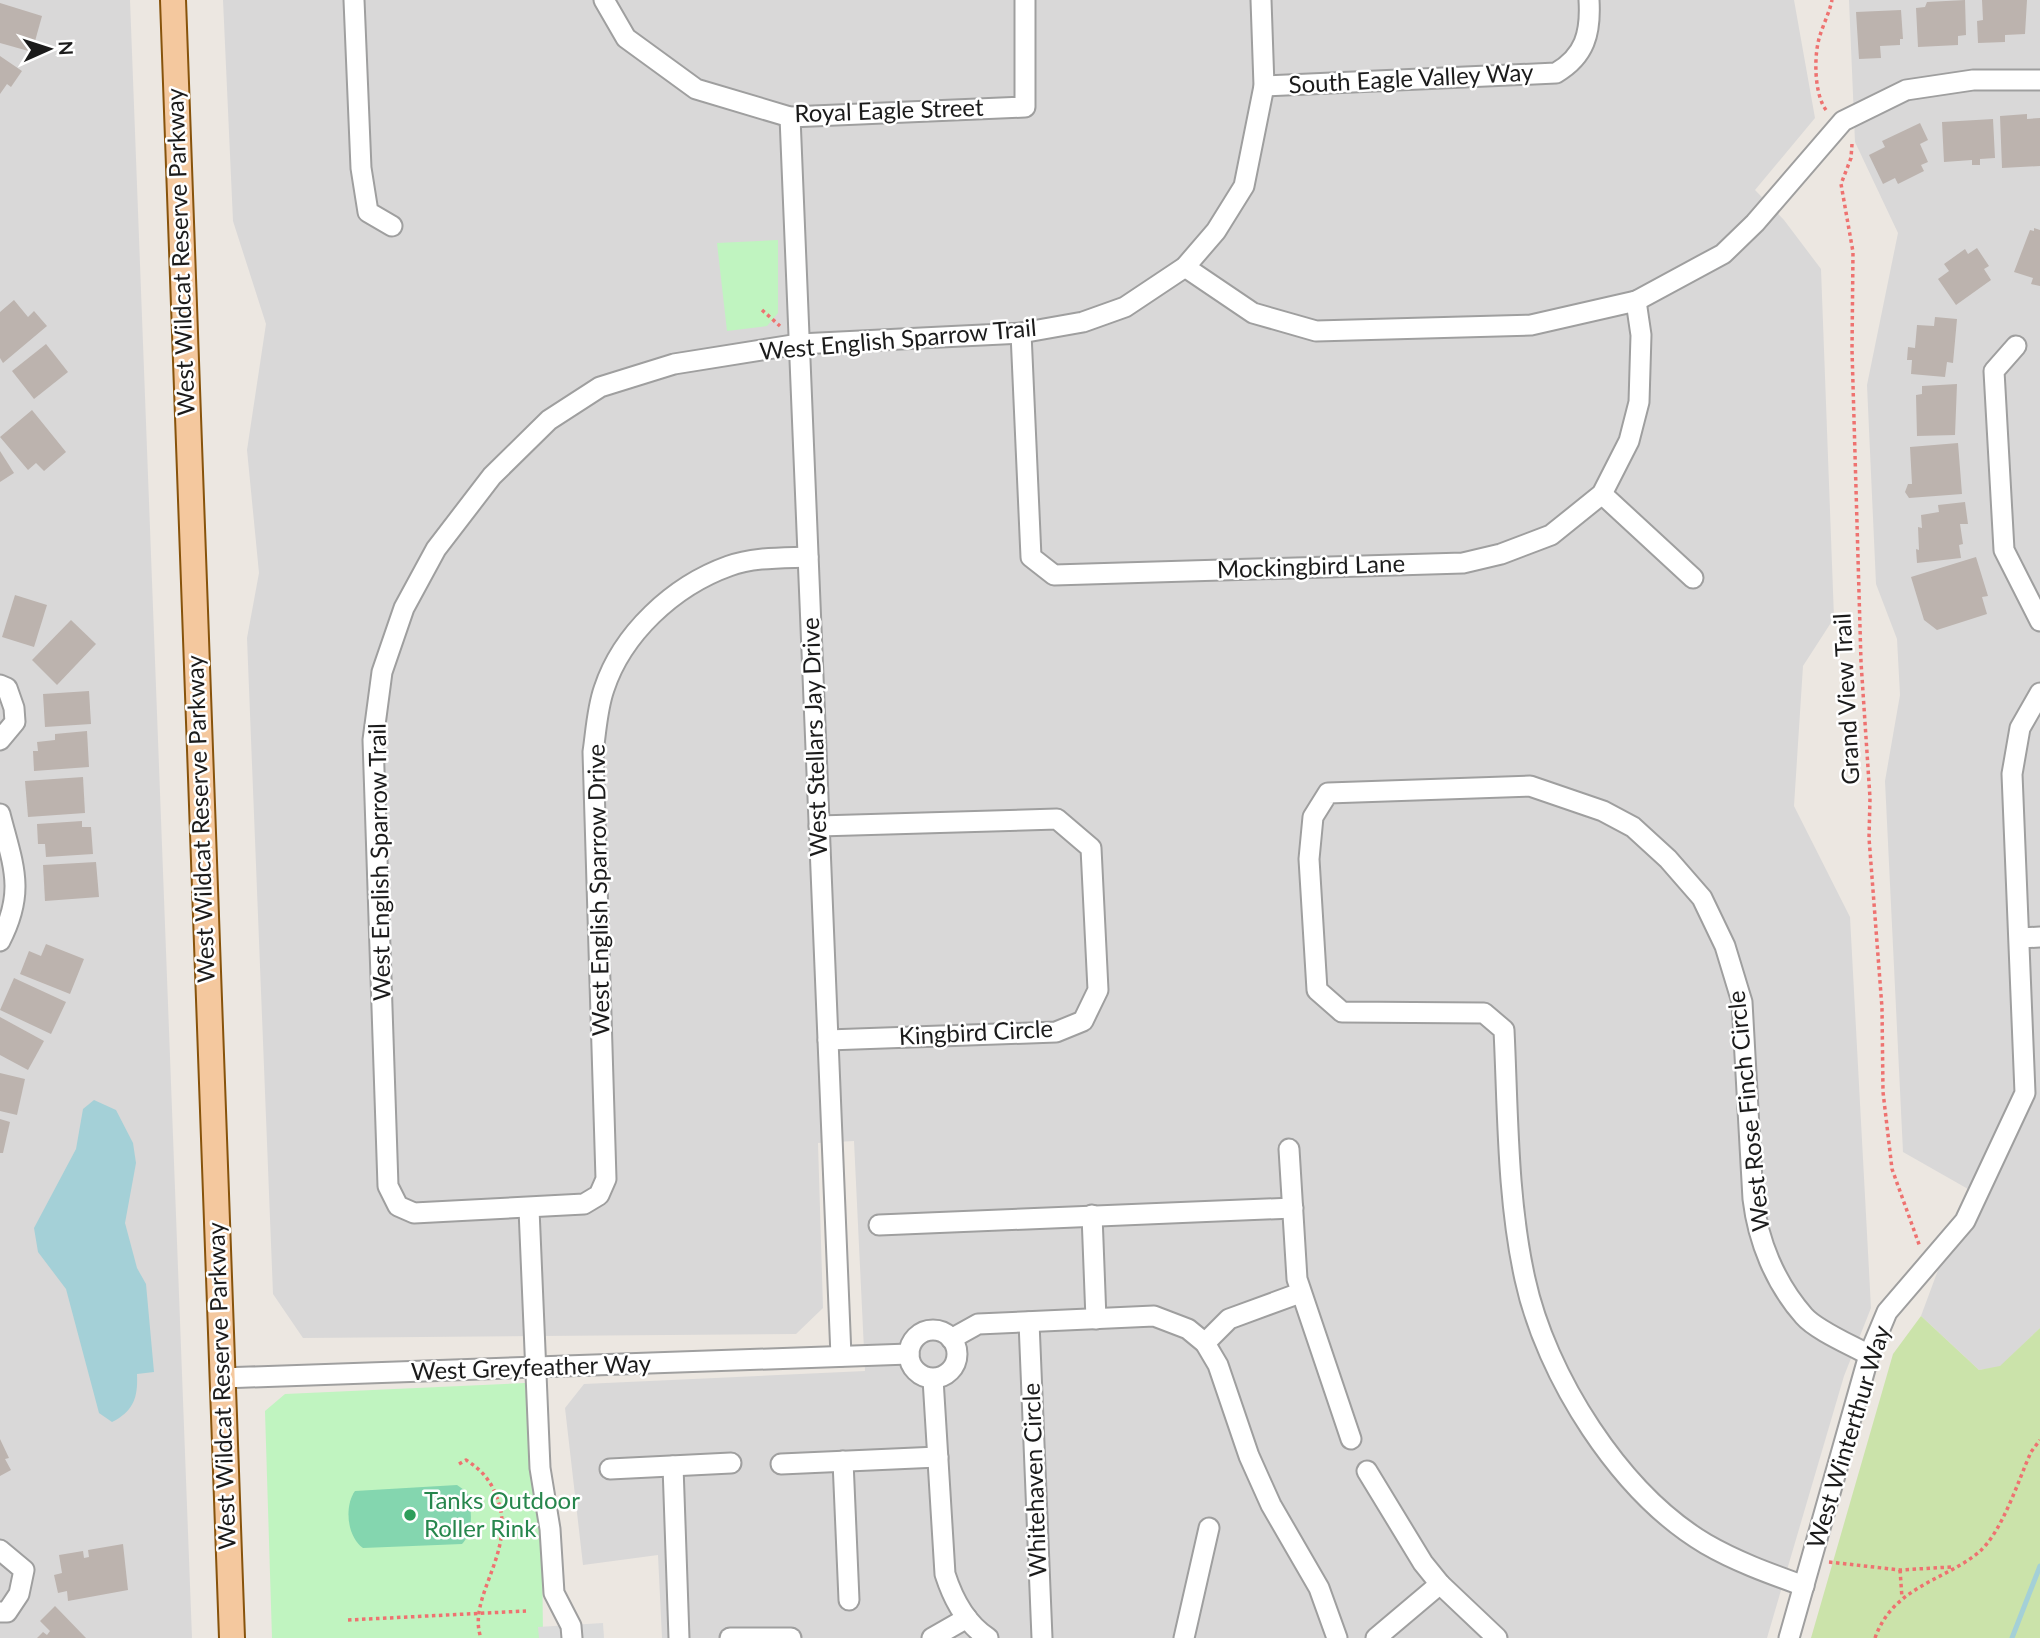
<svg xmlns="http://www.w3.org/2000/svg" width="2040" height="1638" font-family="Lato,sans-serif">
  <rect width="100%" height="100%" fill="#ece7e1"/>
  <g fill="#d9d8d8">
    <polygon points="0,0 130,0 192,1638 0,1638"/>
    <polygon points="223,0 1794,0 1815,118 1755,190 1784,220 1821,269 1834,618 1803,666 1794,806 1850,917 1871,1308 1844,1376 1767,1638 662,1638 658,1555 583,1565 565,1408 584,1384 865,1371 854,1141 818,1143 823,1308 796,1334 303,1338 273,1294 247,638 259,573 247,450 266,324 233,221"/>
    <polygon points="1849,0 2040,0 2040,1328 2000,1367 1979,1370 1921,1316 1968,1189 1903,1152 1885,781 1900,695 1897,639 1876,584 1867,385 1898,233 1855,142"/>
  </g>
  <polygon fill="#cbe3aa" points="1921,1316 1979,1370 2000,1366 2040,1328 2040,1638 1811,1638 1893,1354"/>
  <g fill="#c0f4c0">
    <polygon points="778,240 778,313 767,326 727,331 717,243"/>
    <polygon points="525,1383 542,1546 543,1638 272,1638 265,1411 285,1394"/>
  </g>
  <path fill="#84d6af" d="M457,1485L467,1492C472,1509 474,1531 462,1544L363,1548C347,1537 344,1506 355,1491Z"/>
  <polygon fill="#dbdbdb" points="603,1623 604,1638 539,1638 538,1627"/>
  <path fill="#a4d0d7" d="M94,1100L116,1110L133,1143L136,1163L125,1223L137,1268L146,1284L154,1372L137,1374C138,1397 134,1411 112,1422L99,1413L66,1289L38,1252L34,1228L76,1149L83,1109Z"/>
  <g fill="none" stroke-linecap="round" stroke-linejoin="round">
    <polyline stroke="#a4d0d7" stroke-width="5" points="2012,1638 2040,1566"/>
  </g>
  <g fill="#bcb3ae">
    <polygon points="1965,0 1966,35 1958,36 1958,45 1918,47 1916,8 1925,7 1927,2"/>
    <polygon points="1982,0 2027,0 2025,34 2005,35 2005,42 1978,43 1977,21 1983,20"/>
    <polygon points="0,3 42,16 32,52 0,43"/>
    <polygon points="1901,10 1903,39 1900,39 1900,45 1880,46 1881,58 1859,59 1856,12"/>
    <polygon points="0,56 22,71 11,87 7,84 0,94"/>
    <polygon points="2027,114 2027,119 2040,118 2040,166 2002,168 2000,116"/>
    <polygon points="1993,119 1995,158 1980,159 1980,165 1972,165 1972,160 1944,162 1942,122"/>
    <polygon points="1920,123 1928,140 1920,144 1928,162 1921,165 1924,171 1898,184 1895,178 1883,184 1869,155 1885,147 1882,141"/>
    <polygon points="2034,228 2040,230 2040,286 2031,284 2033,278 2014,272 2030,230 2034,231"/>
    <polygon points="1977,248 1989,266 1984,269 1991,280 1956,305 1938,279 1949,271 1944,264 1965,249 1968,254"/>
    <polygon points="14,300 28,317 34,311 47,326 3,363 0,358 0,312"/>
    <polygon points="1935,317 1957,319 1953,363 1947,362 1945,377 1911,374 1912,360 1907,360 1908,347 1915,348 1917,325 1934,326"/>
    <polygon points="46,344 68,372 34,399 12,371"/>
    <polygon points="1957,384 1955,435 1917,436 1916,395 1922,394 1922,386"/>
    <polygon points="32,410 66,452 44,471 36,463 28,470 0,437"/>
    <polygon points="1958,443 1962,494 1909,498 1905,492 1908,484 1912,484 1910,447"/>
    <polygon points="0,451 14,473 0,482"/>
    <polygon points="1965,502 1968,524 1960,524 1963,544 1959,545 1961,558 1917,563 1916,549 1919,550 1918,527 1922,528 1921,515 1939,512 1938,505"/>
    <polygon points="1976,557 1988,596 1982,597 1987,614 1937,630 1924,620 1911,577"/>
    <polygon points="15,595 47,605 34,647 2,637"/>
    <polygon points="71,620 96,644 57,685 32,660"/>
    <polygon points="89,691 91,724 45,727 43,694"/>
    <polygon points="87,731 89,767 34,771 33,751 38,751 37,742 55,740 55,734"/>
    <polygon points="83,777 85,813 28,817 25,781"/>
    <polygon points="82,821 82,827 91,827 93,854 46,857 45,844 38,844 37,824"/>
    <polygon points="96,862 99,897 45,901 43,865"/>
    <polygon points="46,944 84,959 70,994 20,974 29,951 41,956"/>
    <polygon points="14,978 66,1002 51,1034 0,1010"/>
    <polygon points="0,1017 44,1041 28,1070 0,1055"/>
    <polygon points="0,1073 25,1079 17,1115 0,1111"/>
    <polygon points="0,1119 10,1122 3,1153 0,1153"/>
    <polygon points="0,1439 9,1458 5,1459 11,1470 0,1476"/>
    <polygon points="123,1544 128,1590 68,1601 67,1591 58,1593 54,1575 62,1573 59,1555 83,1551 84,1558 89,1557 88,1550"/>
    <polygon points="55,1606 86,1638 37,1638 43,1632 47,1635 50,1631 40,1621"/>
  </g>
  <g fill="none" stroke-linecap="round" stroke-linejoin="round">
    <defs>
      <g id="minor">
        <polyline points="354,0 361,168 368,212 392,226"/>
        <polyline points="604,0 626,38 696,89 790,117 1025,107 1025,0"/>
        <path d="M1264,86L1556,73C1585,56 1591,33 1589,0"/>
        <polyline points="790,117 841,1356"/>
        <polyline points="1185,267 1253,313 1316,331 1531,325 1636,301 1723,254 1755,223 1843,121 1906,90 1973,80 2040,80"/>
        <polyline points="1021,333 1031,557 1054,575 1463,563 1501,554 1551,535 1602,494 1629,441 1639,402 1641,335 1636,301"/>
        <polyline points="2016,346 1994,371 2004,550 2040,621"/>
        <polyline points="1602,494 1693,578"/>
        <path d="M808,557C783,558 753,557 729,566C673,586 622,634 604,689C597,709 596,732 593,752L606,1179L599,1195L584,1204L414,1213L398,1206L388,1186L373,740L382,672L404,608L436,549L492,476L549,420L600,387L674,364L799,344L1021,333L1083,322L1125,307L1185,267L1216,231L1244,186L1264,86L1261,0"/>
        <polyline points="0,685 7,688 14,708 15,722 0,740"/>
        <path d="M0,814C13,865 26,891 0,941"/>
        <polyline points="819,826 1057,819 1091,848 1098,990 1083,1021 1056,1032 828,1040"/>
        <polyline points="2020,938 2040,937"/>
        <polyline points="1289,1149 1297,1279 1351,1439"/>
        <polyline points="529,1209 540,1468 550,1529 554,1593 571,1626 572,1638"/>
        <polyline points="1092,1215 1096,1319"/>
        <polyline points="879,1225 1293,1208"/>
        <polyline points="1029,1322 1042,1638"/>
        <circle cx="933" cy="1354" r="24"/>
        <polyline points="951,1339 978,1324 1154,1316 1188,1329 1205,1343 1218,1365 1249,1456 1271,1505 1319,1588 1337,1638"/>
        <polyline points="1205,1343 1229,1319 1300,1293"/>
        <polyline points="222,1378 909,1354"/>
        <path d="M933,1379L945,1574C953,1599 965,1623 988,1638"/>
        <polyline points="843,1461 849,1600"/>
        <polyline points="781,1464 938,1457"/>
        <polyline points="673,1466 679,1638"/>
        <polyline points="610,1469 731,1463"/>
        <polyline points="1367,1471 1423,1563 1440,1584 1497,1638"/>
        <polyline points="0,1550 24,1570 19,1594 7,1612 0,1612"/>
        <path d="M1804,1586C1771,1574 1737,1562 1706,1544C1620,1493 1546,1376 1525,1279C1507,1198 1508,1112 1504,1030L1484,1013L1342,1012L1317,990L1309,859L1313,817L1328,793L1530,786L1603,811L1633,827L1668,859L1702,898L1725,946L1742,1002L1753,1199C1758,1241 1775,1283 1804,1316C1816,1330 1851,1345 1869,1355"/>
        <polyline points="730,1638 791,1638"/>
        <polyline points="932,1638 967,1618"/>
        <polyline points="1184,1638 1209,1528"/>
        <polyline points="1376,1638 1440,1584"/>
        <polyline points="1789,1638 1869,1355 1887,1312 1965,1221 2025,1093 2012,774 2020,728 2040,693"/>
      </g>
      <polyline id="major" points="173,0 232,1638"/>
    </defs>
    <use href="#minor" stroke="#9f9f9f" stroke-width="23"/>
    <use href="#major" stroke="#87530b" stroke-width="28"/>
    <g stroke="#ee7270" stroke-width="3.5" stroke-dasharray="3.5 3.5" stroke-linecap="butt">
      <path d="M1826,110C1815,95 1814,62 1818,43C1821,28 1829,15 1832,0"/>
      <polyline points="1852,144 1851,158 1841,184 1853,252 1852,350 1861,662 1870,798 1869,838 1882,1008 1883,1092 1892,1169 1920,1247"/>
      <polyline points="762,310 780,326"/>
      <path d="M459,1464L466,1460C485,1472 494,1485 500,1507C512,1557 467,1599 481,1638"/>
      <polyline points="1829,1562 1900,1570 1951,1567"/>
      <polyline points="1900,1570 1902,1598"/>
      <polyline points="348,1620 526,1611"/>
      <path d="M1875,1638C1893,1587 1943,1581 1978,1553C2002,1533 2018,1481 2031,1452L2040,1440"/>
    </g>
    <use href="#minor" stroke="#fff" stroke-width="19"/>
    <use href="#major" stroke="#f4c89e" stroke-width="24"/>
  </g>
  <circle fill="#2e9e5b" stroke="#fff" stroke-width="2.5" cx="410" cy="1515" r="7"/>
  <g text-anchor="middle" stroke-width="5" stroke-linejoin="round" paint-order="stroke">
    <g font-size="24" fill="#1b1b1b" stroke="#fff">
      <text transform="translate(1411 79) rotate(-3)" y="8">South Eagle Valley Way</text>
      <text transform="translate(889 111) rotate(-2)" y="8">Royal Eagle Street</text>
      <text transform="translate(181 252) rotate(-92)" y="8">West Wildcat Reserve Parkway</text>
      <text transform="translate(898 340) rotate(-5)" y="8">West English Sparrow Trail</text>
      <text transform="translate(1311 567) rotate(-2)" y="8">Mockingbird Lane</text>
      <text transform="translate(1847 699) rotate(-93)" y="8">Grand View Trail</text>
      <text transform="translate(815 737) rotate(-92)" y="8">West Stellars Jay Drive</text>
      <text transform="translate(201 819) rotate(-92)" y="8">West Wildcat Reserve Parkway</text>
      <text transform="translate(380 862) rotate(-91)" y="8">West English Sparrow Trail</text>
      <text transform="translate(599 890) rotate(-91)" y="8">West English Sparrow Drive</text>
      <text transform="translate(976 1033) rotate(-3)" y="8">Kingbird Circle</text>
      <text transform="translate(1749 1111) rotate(-96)" y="8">West Rose Finch Circle</text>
      <text transform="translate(531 1368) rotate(-2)" y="8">West Greyfeather Way</text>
      <text transform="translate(222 1386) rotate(-92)" y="8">West Wildcat Reserve Parkway</text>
      <text transform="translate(1849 1437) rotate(-73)" y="8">West Winterthur Way</text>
      <text transform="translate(1035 1480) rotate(-92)" y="8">Whitehaven Circle</text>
    </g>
    <g font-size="24" fill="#27864d" stroke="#fff" text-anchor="start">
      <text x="424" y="1509">Tanks Outdoor<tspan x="424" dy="28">Roller Rink</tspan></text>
    </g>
  </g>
  <g transform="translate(49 49) rotate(87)" stroke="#ffffff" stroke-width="5" paint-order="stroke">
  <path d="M0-5L12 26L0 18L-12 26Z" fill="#1b1b1b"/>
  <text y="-10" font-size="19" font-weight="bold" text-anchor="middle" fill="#1b1b1b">N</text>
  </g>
</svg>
